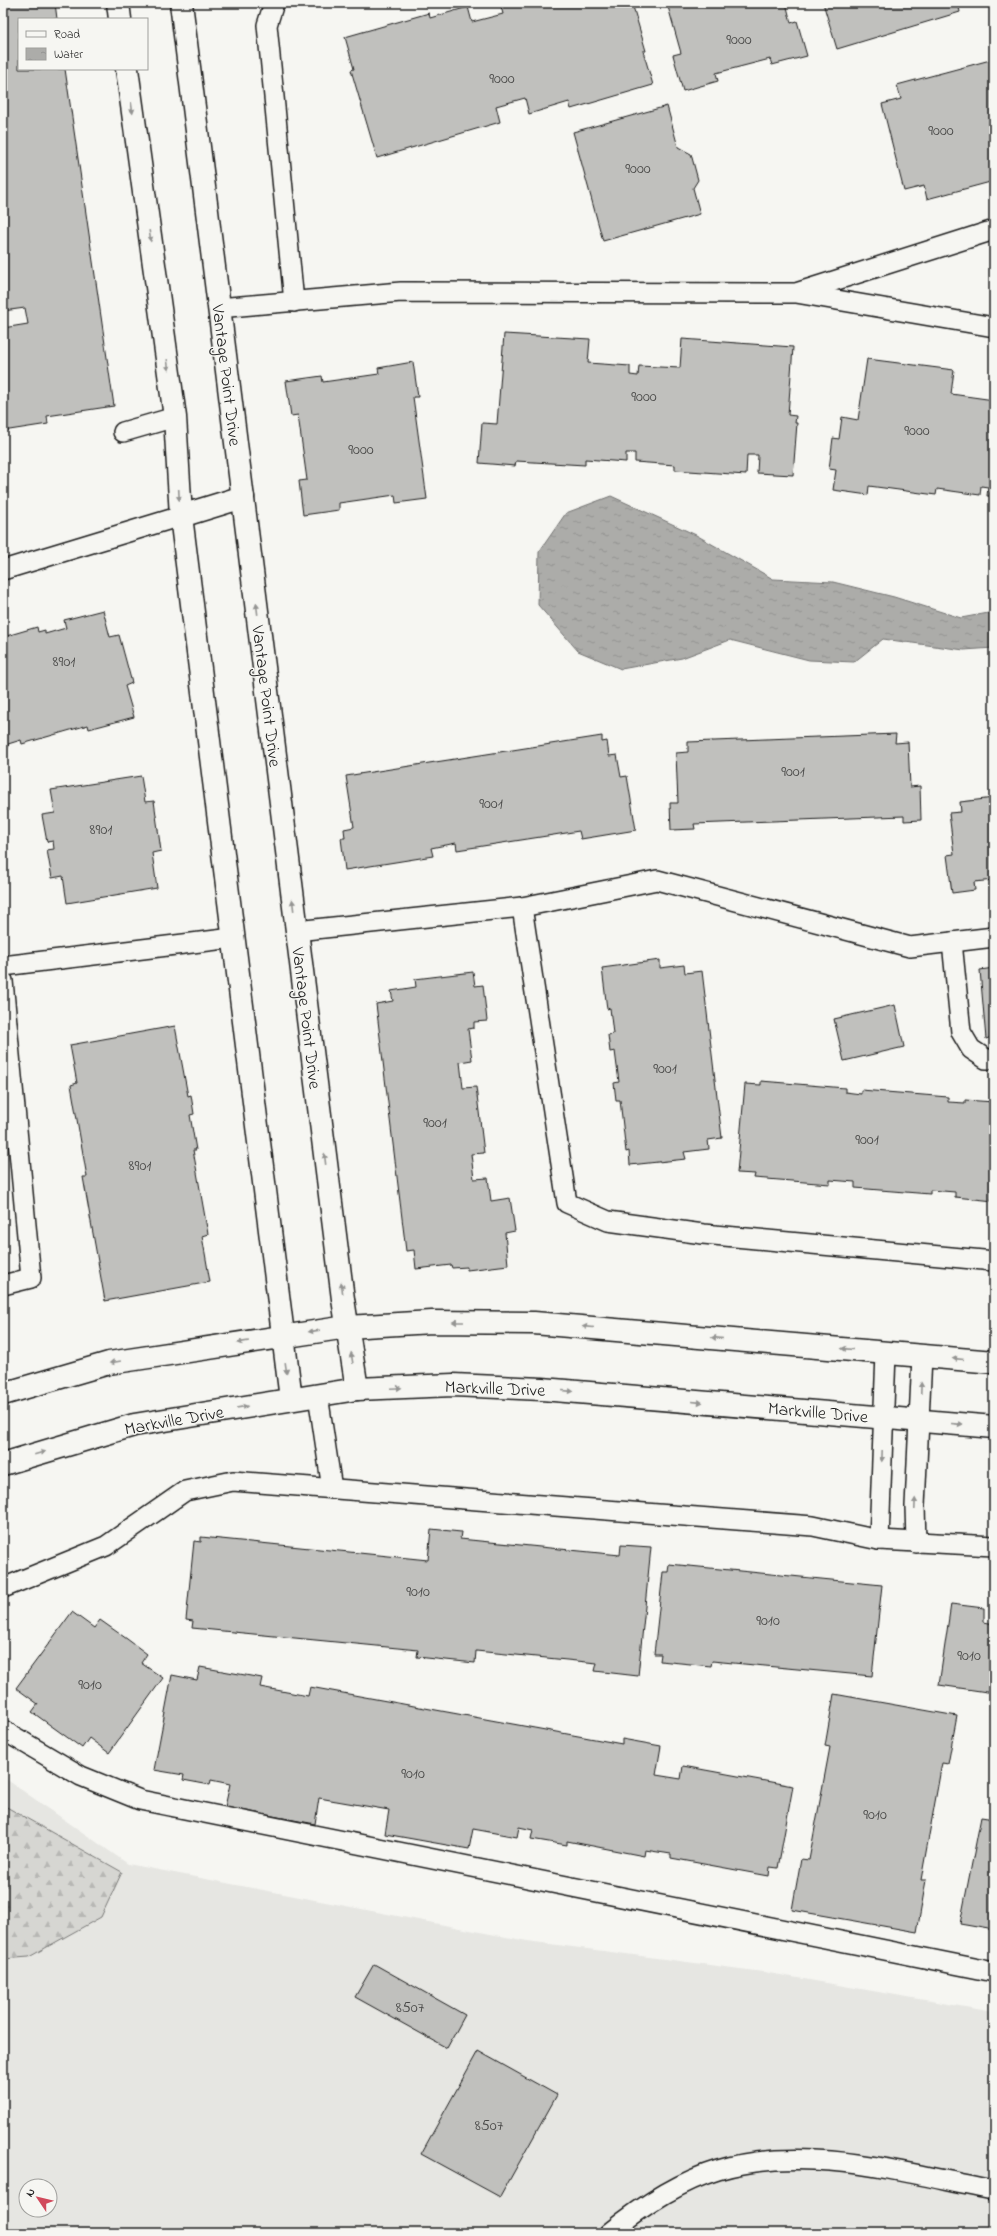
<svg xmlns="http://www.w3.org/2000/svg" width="997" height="2236" font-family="'Indie Flower',sans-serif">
  <defs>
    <pattern id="forest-firs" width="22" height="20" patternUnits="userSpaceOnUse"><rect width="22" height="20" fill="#d6d6d2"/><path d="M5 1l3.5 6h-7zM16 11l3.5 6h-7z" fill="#b7b7b4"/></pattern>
    <pattern id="water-ripples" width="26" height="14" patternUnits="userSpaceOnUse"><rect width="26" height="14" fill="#acaca9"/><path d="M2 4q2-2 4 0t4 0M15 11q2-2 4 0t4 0" fill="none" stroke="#939391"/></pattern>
  </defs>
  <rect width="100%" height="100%" fill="#f6f6f2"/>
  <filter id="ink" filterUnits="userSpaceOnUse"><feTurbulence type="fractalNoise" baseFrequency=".025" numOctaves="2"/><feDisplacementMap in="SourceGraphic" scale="8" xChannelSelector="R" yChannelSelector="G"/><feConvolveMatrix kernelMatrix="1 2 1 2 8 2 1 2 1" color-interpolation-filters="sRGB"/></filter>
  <g filter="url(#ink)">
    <path fill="#e6e6e2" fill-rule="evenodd" d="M3,1777L128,1864L527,1941L763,1972L994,2012V2233H3ZM26,2186H50V2210H26Z"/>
    <polygon fill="url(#forest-firs)" stroke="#797977" points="3,1805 122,1872 101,1917 29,1957 3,1959"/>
    <polygon fill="url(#water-ripples)" stroke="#727271" points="611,496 696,535 773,579 833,582 894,597 961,618 994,612 994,648 964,650 883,639 854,662 809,660 730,640 682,658 621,669 578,651 538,605 539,552 566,513"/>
    <g fill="#c0c0bd" stroke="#1c1c1c">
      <polygon points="3,3 55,3 57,19 19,19 19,69 65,69 114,406 47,416 48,424 3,431 3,328 28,324 25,308 3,311"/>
      <polygon points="500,3 632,3 646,51 643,51 653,85 571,109 569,102 529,114 525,98 496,106 500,122 377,158 351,70 354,69 345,37 429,13 430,18 468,7 472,22 503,14"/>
      <polygon points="667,3 786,3 791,23 797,21 807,56 772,65 770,59 716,73 718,81 683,91 673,55 681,53"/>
      <polygon points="823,3 958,3 960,12 837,49"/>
      <polygon points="994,59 994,181 927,199 924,186 904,191 882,104 901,99 897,85"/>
      <polygon points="667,106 678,147 691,154 698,180 693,188 700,214 603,241 573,132"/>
      <polygon points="504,334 590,339 588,363 630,366 630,375 638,376 639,366 680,368 682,339 793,347 788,415 796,416 795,423 797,423 793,475 757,473 758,455 747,455 746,475 675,470 675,465 635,462 635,453 626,453 626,462 585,459 585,465 516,461 515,466 479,463 482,423 497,424"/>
      <polygon points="867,359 954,370 951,394 994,400 994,496 987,496 988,487 981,486 980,495 937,489 936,495 869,486 868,495 833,490 836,470 829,469 833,438 839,439 842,417 858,420"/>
      <polygon points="413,362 418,397 413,397 427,499 396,503 395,495 339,503 339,510 303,515 299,481 307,480 298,415 291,416 286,381 322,376 323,382 379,374 378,368"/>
      <polygon points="103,610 110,637 119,635 132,683 125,686 134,717 89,729 88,725 22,744 21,740 8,744 8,748 3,749 3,637 37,627 38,632 45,630 45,634 66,628 64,620"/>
      <polygon points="896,734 895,743 908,742 910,787 920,786 921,820 904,821 904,816 694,824 695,829 671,830 670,803 678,803 676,753 688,752 688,742"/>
      <polygon points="602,736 602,742 607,741 609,756 617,755 621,777 627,776 636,830 581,839 579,831 457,850 456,843 431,848 433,856 345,870 341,838 345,838 344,829 354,827 346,776"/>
      <polygon points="141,776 145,802 154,801 161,851 152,853 157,888 67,903 63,876 52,878 47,850 54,849 53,841 47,842 42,815 55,813 51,790"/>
      <polygon points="994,798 994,880 974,882 975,890 952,893 947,855 954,854 949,813 961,812 960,802"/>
      <polygon points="660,960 660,968 684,965 685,973 702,971 722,1138 708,1140 709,1149 684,1152 686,1159 630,1165 629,1151 626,1152 620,1100 616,1100 614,1083 619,1082 615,1051 610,1052 608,1035 613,1034 610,1008 607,1009 602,968"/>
      <polygon points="994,968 994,1036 986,1039 980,970"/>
      <polygon points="473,972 475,986 483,985 487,1021 474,1022 474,1028 468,1029 472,1060 460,1062 463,1088 476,1087 484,1153 471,1154 474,1179 488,1178 491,1201 510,1198 515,1231 505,1233 508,1265 467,1270 467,1267 452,1268 451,1265 416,1269 414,1250 406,1251 376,1004 393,1001 391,991 416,987 415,979"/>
      <polygon points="895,1005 904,1047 844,1061 834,1019"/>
      <polygon points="175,1026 188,1096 191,1095 194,1114 190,1115 196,1150 193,1150 208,1234 202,1236 210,1282 105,1301 83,1177 87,1177 71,1085 77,1083 70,1045"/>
      <polygon points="761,1081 845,1088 845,1092 861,1094 861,1090 948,1097 948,1102 965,1103 965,1100 994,1102 994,1201 955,1197 955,1192 930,1190 930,1194 855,1188 855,1182 830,1180 830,1184 754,1178 755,1174 737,1173 745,1084 761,1085"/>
      <polygon points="431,1529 461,1532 460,1539 620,1555 621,1545 651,1547 638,1676 595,1671 597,1663 476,1651 475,1663 417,1657 418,1650 192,1628 193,1621 186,1620 194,1541 201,1542 201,1537 428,1560"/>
      <polygon points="669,1564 882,1585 872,1676 712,1661 711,1666 660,1661 661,1654 654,1654 663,1572 668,1572"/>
      <polygon points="951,1604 984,1608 984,1622 994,1624 994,1693 939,1685"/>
      <polygon points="72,1612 94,1628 100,1620 127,1639 147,1654 141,1663 163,1678 109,1753 89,1738 82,1748 32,1712 38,1704 16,1688"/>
      <polygon points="200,1667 262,1678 260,1687 308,1696 310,1687 622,1744 622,1739 661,1746 656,1775 681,1779 683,1766 793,1786 778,1868 770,1867 769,1876 671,1858 671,1854 645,1850 644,1856 567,1841 567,1845 531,1839 533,1830 519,1827 517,1837 473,1829 469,1849 385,1834 389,1810 319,1798 315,1824 225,1807 230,1784 211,1780 210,1785 183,1780 184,1775 154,1770 172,1675 197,1680"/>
      <polygon points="834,1694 957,1716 948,1764 942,1763 921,1880 926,1880 917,1932 792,1910 801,1859 809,1860 830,1747 825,1746"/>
      <polygon points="981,1817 994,1819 994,1930 960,1924"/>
      <polygon points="374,1964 465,2015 447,2048 355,1997"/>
      <polygon points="478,2051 557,2095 500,2197 421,2154"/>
    </g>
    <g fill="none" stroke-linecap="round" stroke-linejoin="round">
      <defs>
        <g id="lane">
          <polyline points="274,3 267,25 294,302"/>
          <polyline points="799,292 994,230"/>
          <polyline points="218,308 401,292 796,293 994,327"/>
          <polyline points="123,432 175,417"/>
          <polyline points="3,570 181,516"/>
          <polyline points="296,931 522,907"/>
          <polyline points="994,937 910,947 657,880 522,907 567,1203 608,1221 703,1234 994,1261"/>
          <polyline points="952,942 961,1032 971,1049 986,1059 994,1059"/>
          <polyline points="3,966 233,938"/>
          <polyline points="3,981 31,1278 3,1285"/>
          <polyline points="318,1395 332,1489"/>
          <polyline points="879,1540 886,1353"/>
          <polyline points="916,1543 915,1506 922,1356"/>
          <polyline points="3,1588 106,1546 185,1491 233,1481 813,1526 879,1540 994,1546"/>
          <polyline points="3,1730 81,1776 140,1800 994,1972"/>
          <path d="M609,2233C641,2207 678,2182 718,2170C806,2143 907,2174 994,2190"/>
        </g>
        <g id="secondary">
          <polyline points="118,3 120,19"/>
          <polyline points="181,3 343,1299 357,1389"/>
          <polyline points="127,69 175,417 181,516 291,1399"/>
          <polyline points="181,516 243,497"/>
          <polyline points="3,1394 109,1363 347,1327 432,1322 534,1323 994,1362"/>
          <polyline points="3,1464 134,1425 357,1389 453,1385 542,1389 994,1427"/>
        </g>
      </defs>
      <use href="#lane" stroke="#1c1c1c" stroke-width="22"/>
      <use href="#secondary" stroke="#1c1c1c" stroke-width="25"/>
      <use href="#lane" stroke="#f6f6f2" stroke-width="19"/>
      <use href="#secondary" stroke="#f6f6f2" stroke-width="22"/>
    </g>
    <defs><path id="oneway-solid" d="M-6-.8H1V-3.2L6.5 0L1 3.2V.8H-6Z"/></defs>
    <g fill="#949492">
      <use href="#oneway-solid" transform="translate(132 108) rotate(82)"/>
      <use href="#oneway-solid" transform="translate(150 236) rotate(82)"/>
      <use href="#oneway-solid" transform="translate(168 365) rotate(82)"/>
      <use href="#oneway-solid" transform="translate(179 495) rotate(87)"/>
      <use href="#oneway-solid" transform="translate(257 609) rotate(-97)"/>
      <use href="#oneway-solid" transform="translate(293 905) rotate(-97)"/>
      <use href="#oneway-solid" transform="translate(325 1159) rotate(-97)"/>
      <use href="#oneway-solid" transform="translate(342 1288) rotate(-97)"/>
      <use href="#oneway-solid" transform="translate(458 1322) rotate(-180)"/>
      <use href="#oneway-solid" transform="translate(588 1327) rotate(-175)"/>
      <use href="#oneway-solid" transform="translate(314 1331) rotate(172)"/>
      <use href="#oneway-solid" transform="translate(717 1338) rotate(-175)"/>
      <use href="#oneway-solid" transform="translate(243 1342) rotate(171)"/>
      <use href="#oneway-solid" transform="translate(847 1349) rotate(-175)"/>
      <use href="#oneway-solid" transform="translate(352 1358) rotate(-99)"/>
      <use href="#oneway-solid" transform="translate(958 1359) rotate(-175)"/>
      <use href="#oneway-solid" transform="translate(115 1362) rotate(170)"/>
      <use href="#oneway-solid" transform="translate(286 1368) rotate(82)"/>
      <use href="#oneway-solid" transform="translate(396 1388) rotate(-2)"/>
      <use href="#oneway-solid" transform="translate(921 1388) rotate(-88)"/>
      <use href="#oneway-solid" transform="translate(568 1391) rotate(5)"/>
      <use href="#oneway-solid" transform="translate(697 1402) rotate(5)"/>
      <use href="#oneway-solid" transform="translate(242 1407) rotate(-9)"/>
      <use href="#oneway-solid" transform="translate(957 1424) rotate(5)"/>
      <use href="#oneway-solid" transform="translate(40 1453) rotate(-16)"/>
      <use href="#oneway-solid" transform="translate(882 1456) rotate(92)"/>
      <use href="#oneway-solid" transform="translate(915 1504) rotate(-88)"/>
    </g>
  </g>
  <g text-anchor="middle" stroke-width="3" stroke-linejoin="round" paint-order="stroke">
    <g font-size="16" fill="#454544">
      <text x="739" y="44">9000</text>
      <text x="502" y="83">9000</text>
      <text x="941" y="135">9000</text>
      <text x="638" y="173">9000</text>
      <text x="644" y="401">9000</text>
      <text x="917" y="435">9000</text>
      <text x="361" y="454">9000</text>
      <text x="64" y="666">8901</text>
      <text x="793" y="776">9001</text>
      <text x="491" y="808">9001</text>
      <text x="101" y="834">8901</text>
      <text x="665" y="1073">9001</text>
      <text x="435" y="1127">9001</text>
      <text x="867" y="1144">9001</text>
      <text x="140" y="1170">8901</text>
      <text x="418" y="1596">9010</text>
      <text x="768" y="1625">9010</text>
      <text x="969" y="1660">9010</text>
      <text x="90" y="1689">9010</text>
      <text x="413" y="1778">9010</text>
      <text x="875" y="1819">9010</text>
      <text x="410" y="2012">8507</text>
      <text x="489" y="2130">8507</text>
    </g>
    <g font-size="18" fill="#1c1c1c" stroke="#f6f6f2">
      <text transform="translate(227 375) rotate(83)" y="6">Vantage Point Drive</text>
      <text transform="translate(267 696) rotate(83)" y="6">Vantage Point Drive</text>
      <text transform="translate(307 1018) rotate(83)" y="6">Vantage Point Drive</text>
      <text transform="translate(495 1388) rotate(2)" y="6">Markville Drive</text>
      <text transform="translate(818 1412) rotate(5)" y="6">Markville Drive</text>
      <text transform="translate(174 1420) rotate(-10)" y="6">Markville Drive</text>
    </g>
  </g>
  <rect width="997" height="2236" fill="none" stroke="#f6f6f2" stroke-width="16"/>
  <rect x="8" y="8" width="981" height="2220" fill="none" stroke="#1c1c1c" stroke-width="1.5" filter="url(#ink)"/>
  <rect x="18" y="18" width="130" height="52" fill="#f6f6f2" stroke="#9f9f9c"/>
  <rect x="26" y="31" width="20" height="6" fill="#f6f6f2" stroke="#9f9f9c"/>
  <text x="54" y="38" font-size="12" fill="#1c1c1c">Road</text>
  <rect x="26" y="48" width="20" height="12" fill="url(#water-ripples)" stroke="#9f9f9c"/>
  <text x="54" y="58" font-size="12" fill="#1c1c1c">Water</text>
  <g transform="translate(38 2198) rotate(305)"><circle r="19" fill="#f6f6f2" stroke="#9f9f9c"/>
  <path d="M0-3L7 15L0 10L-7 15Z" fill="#d1495b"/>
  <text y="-6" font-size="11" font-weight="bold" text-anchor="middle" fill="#1c1c1c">N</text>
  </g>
</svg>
